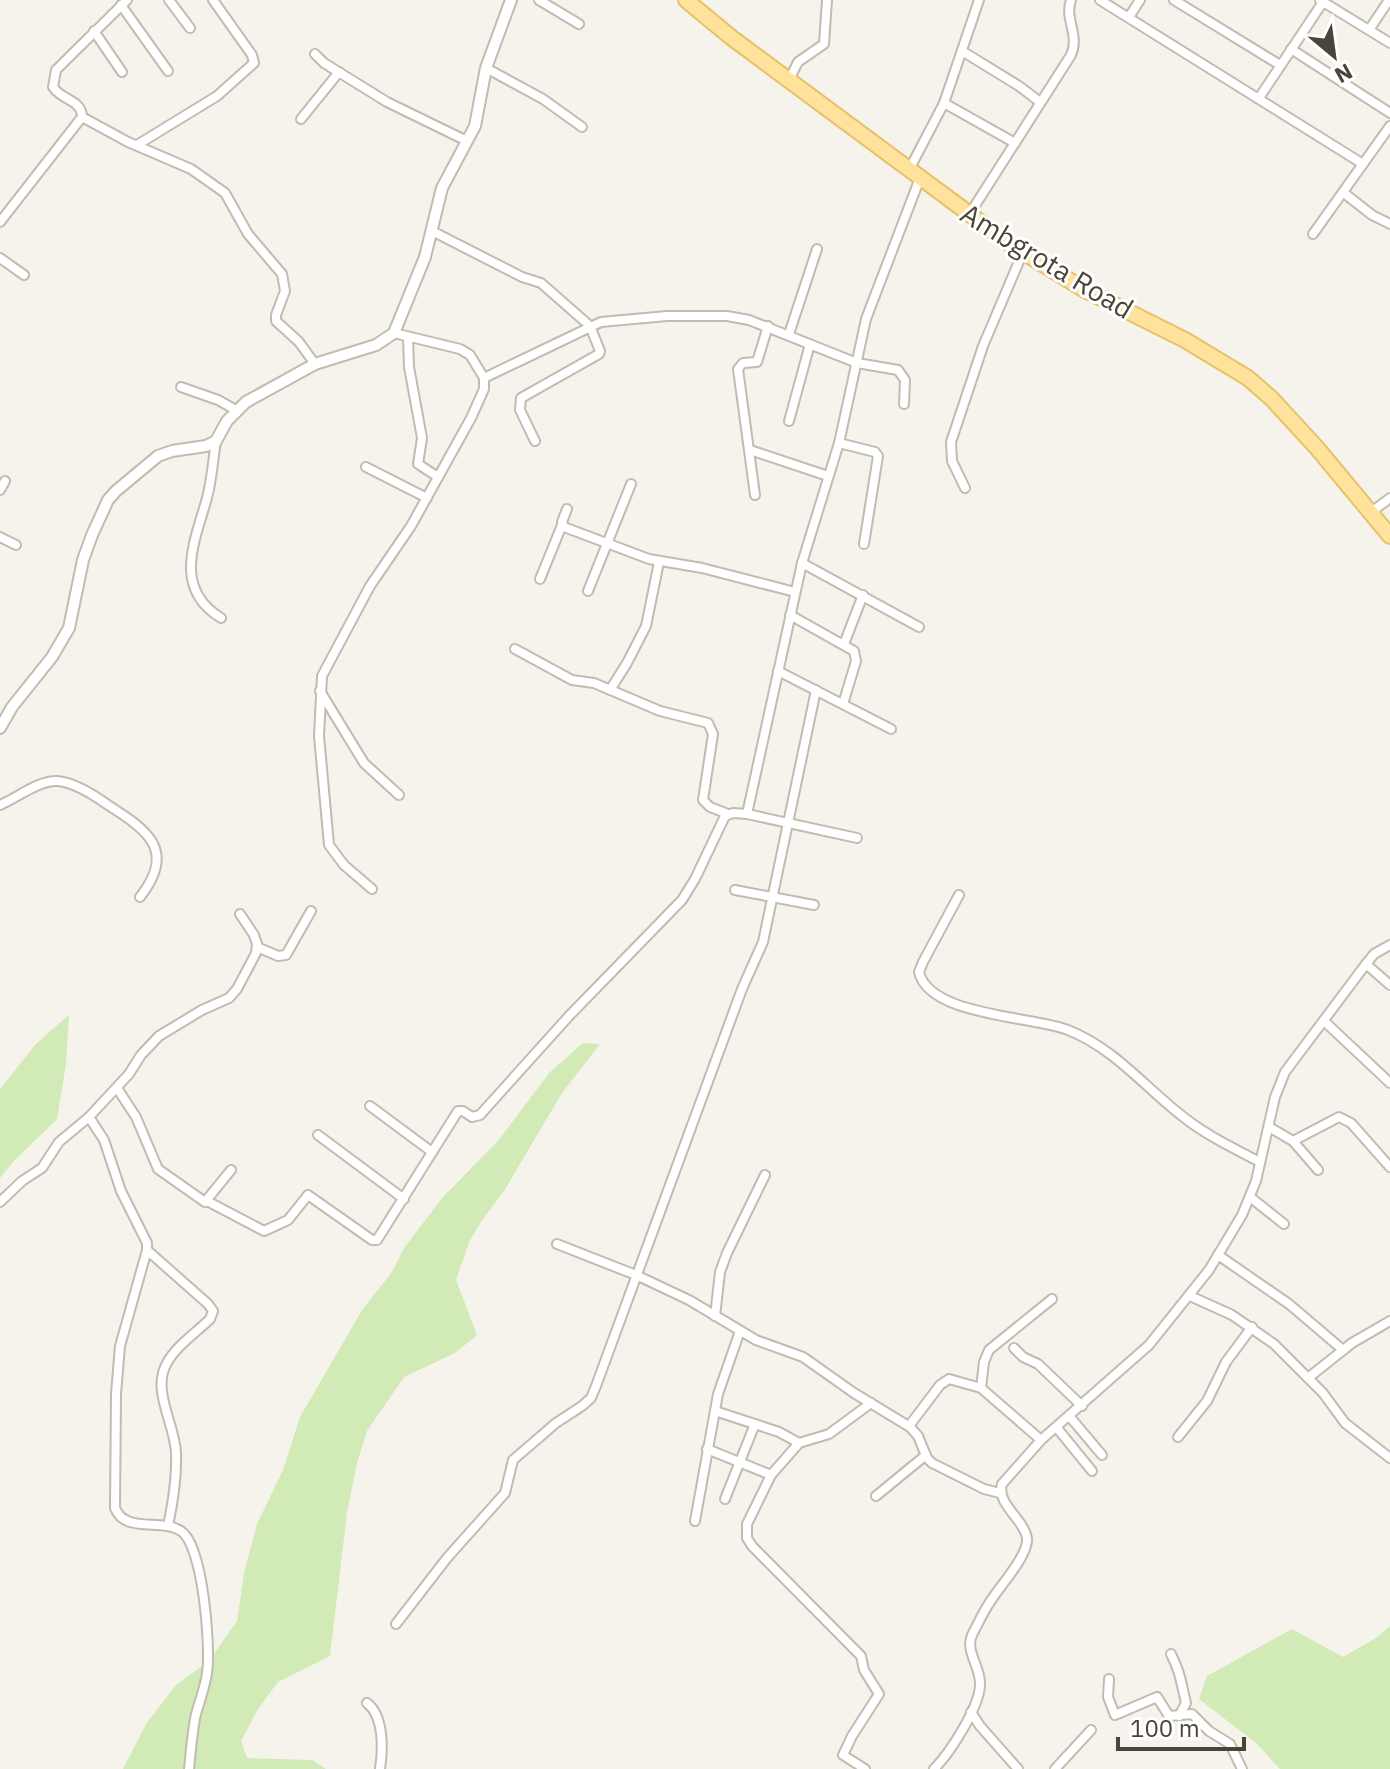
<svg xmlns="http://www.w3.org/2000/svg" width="1390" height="1769" font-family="'IBM Plex Sans',sans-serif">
  <rect width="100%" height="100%" fill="#f6f3ec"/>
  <g fill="#d2eab5">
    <polygon points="69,1015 66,1064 57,1119 13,1162 0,1178 0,1089 36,1044"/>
    <polygon points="583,1043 600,1044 562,1093 504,1191 483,1219 470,1240 456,1280 477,1335 455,1353 404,1377 367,1431 357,1463 347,1512 330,1656 278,1682 258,1709 241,1741 247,1758 312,1760 326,1769 123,1769 146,1724 176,1685 209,1661 237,1621 244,1573 257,1524 283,1470 300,1417 362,1310 392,1272 404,1248 443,1197 498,1141 550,1072"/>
    <polygon points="1390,1626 1390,1769 1280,1769 1256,1743 1199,1699 1207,1676 1292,1629 1343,1657 1376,1638"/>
  </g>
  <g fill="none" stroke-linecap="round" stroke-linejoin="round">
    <defs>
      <g id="minor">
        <polyline points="169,0 190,28"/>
        <polyline points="539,0 579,24"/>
        <polyline points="1100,0 1363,164"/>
        <polyline points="1174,0 1280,65"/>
        <polyline points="1320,0 1390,43"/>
        <polyline points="121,5 168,71"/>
        <polyline points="1129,17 1140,0"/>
        <polyline points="1369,30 1389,0"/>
        <polyline points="94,31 122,72"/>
        <polyline points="1291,49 1390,113"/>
        <polyline points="962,51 1019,86 1040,102"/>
        <polyline points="315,54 324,63 387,102 467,141"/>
        <polyline points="486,68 543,99 582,127"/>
        <polyline points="789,80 798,62 824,44 827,0"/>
        <polyline points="1259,98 1323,2"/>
        <polyline points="944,103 1015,143"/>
        <polyline points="82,117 128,142 191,169 225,193 248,234 282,274 285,291 276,315 276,321 299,342 315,364"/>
        <polyline points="301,119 339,72"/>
        <polyline points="137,145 217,96 254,63 252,55 213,0"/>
        <polyline points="909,170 944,103 979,0"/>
        <polyline points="1344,193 1372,215 1390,224"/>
        <path d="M969,215L1071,55C1080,35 1064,19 1071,0"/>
        <path d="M0,222L82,117C82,100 61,100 53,87L56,70L127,0"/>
        <polyline points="432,231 522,277 541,283 590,326 600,351 599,354 521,398 520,410 535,441"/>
        <polyline points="1313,234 1390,126"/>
        <polyline points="0,258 24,275"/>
        <polyline points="789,334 817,249"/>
        <polyline points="408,337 409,367 422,438 418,464 438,477"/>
        <polyline points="484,378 601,322 667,316 727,316 749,320 857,363 898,370 905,380 904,404"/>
        <polyline points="181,387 218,400 236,410"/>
        <polyline points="789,421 810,344"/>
        <path d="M216,441C213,460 212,479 207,498C195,541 172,588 221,618"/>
        <polyline points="839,443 875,452 878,456 864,544"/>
        <polyline points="750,450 828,476"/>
        <polyline points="366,467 427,498"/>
        <polyline points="965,488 952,461 951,442 983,346 1023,252"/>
        <polyline points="0,490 5,481"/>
        <polyline points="755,495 738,369 743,363 757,362 768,326"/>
        <polyline points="567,509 562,522 564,527 649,559 702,568 795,592"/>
        <polyline points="1370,513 1390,498"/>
        <polyline points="0,537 16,545"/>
        <polyline points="802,563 919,627"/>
        <polyline points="540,579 562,525"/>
        <polyline points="588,591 631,484"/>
        <polyline points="790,615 854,651 856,661 843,704"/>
        <polyline points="844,644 863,595"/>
        <polyline points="515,649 572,680 594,683 660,711 708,723 713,734 703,800 710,807 728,814"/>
        <polyline points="778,671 891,729"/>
        <polyline points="610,690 627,663 646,626 659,562"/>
        <polyline points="320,691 364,763 399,795"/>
        <path d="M0,805C17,798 39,780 57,781C74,782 94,795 108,805C147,830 177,850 140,897"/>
        <polyline points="747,814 802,563 839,443 866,319 920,178"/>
        <polyline points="372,889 344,865 329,845 319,736 322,676 370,586 411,526 471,418 484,389 484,378 470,355 460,349 394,333"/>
        <polyline points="735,890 814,905"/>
        <path d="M959,895L923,962L919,972C929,1016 1032,1016 1068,1030C1116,1049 1146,1089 1186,1119C1208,1136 1235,1149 1260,1162"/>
        <polyline points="257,947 278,956 286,955 311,911"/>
        <polyline points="1366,964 1390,985"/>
        <polyline points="1324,1021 1390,1083"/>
        <polyline points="117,1088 136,1117 158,1169 205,1202 231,1170"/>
        <polyline points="370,1106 432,1152"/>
        <polyline points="1269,1127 1293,1141 1318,1170"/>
        <polyline points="318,1135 404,1199"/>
        <polyline points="1293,1141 1339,1117 1351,1123 1390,1167"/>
        <polyline points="1250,1197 1284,1224"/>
        <polyline points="207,1201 264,1231 288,1220 308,1195 372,1240 377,1240 458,1111 463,1111 472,1117 480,1115 569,1016 682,900 695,879 725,816 733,813 747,814 857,838"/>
        <polyline points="0,1202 22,1181 42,1168 59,1142 89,1117"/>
        <polyline points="557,1244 636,1275 689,1300 756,1340 803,1357 854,1393 910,1427 918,1436 927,1458 932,1463 984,1489 1000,1493"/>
        <path d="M147,1250L208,1304L213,1311L210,1319C197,1332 176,1346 167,1363C151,1390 175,1424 176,1453C177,1478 173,1502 168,1526"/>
        <polyline points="1218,1255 1289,1304 1343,1350"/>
        <polyline points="1190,1296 1232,1315 1274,1344 1323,1393 1345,1423 1390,1458"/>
        <polyline points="715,1316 720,1272 727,1253 765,1175"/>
        <polyline points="1014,1348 1023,1357 1038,1364 1082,1406"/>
        <polyline points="1308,1378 1352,1343 1390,1321"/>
        <polyline points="981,1388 984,1362 989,1350 1052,1299"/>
        <polyline points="715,1411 779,1432 799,1443"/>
        <polyline points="1070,1417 1102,1455"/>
        <polyline points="909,1426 940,1385 949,1379 981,1388 1041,1440"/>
        <polyline points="1057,1428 1092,1471"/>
        <polyline points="1178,1437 1207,1401 1226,1362 1252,1327"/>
        <polyline points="707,1449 771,1475"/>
        <polyline points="876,1496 926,1455"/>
        <polyline points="725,1499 755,1424"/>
        <polyline points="695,1521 718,1394 740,1331"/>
        <polyline points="396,1624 447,1558 505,1493 513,1460 556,1423 582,1406 591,1398 596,1386 742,989 763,942 816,690"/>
        <path d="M1171,1654C1181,1674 1181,1683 1186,1703L1179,1716"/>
        <polyline points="1109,1679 1108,1697 1115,1715 1157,1697 1169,1716 1192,1714 1209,1731 1230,1744 1242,1769"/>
        <path d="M367,1703C384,1716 383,1749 380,1769"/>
        <polyline points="971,1712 980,1726 1018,1769"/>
        <path d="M189,1769C191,1751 192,1732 196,1714C200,1700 205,1687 207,1673C211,1647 203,1545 181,1531C161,1518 125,1534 115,1508L116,1394L120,1346L147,1250V1243L121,1191L104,1140L89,1117L129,1074L141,1055L159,1036L202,1010L229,998L237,989L256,953L257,944L254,935L240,914"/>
        <polyline points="865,1769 843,1755 852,1736 879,1694 864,1670 861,1656 752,1546 747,1538 747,1524 771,1475 799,1443 829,1434 871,1403"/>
        <path d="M934,1769C950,1753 981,1705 980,1683C980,1666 965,1651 972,1635C978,1624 983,1612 990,1602C999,1587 1029,1555 1027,1538C1024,1519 996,1504 1002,1484L1041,1440L1149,1345L1209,1270L1242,1215L1256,1181L1275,1097L1285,1072L1366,964L1374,954L1390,945"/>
        <polyline points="1055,1769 1091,1730"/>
      </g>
      <polyline id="tertiary" points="0,728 12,707 52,657 69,628 83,560 92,535 108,500 116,491 158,456 172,451 206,446 216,441 227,421 246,402 315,364 376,345 394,333 425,257 442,188 475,126 486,68 511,0"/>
      <polyline id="primary" points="686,0 732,38 1010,244 1085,290 1185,340 1248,378 1272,399 1317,448 1390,536"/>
    </defs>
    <use href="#minor" stroke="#c2bbae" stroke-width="12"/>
    <use href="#tertiary" stroke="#c2bbae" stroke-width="14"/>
    <use href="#primary" stroke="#e6c16a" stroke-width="18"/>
    <use href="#minor" stroke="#fff" stroke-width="8"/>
    <use href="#tertiary" stroke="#fff" stroke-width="10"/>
    <use href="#primary" stroke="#ffe39c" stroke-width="14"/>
  </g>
  <g text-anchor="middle" stroke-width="6" stroke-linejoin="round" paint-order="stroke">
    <g font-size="28" fill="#4b4439" stroke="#fff">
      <text transform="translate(1047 261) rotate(31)" y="10">Ambgrota Road</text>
    </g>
  </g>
  <g transform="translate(1334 56) rotate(151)" stroke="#ffffff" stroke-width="6" paint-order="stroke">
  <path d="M0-6L14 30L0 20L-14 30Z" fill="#4b4439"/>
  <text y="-12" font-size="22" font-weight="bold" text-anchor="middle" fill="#4b4439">N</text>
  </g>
  <path d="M1118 1737v12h126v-12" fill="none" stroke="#4b4439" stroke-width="4"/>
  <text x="1130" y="1737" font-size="24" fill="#4b4439" stroke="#ffffff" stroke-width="6" paint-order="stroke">100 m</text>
</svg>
